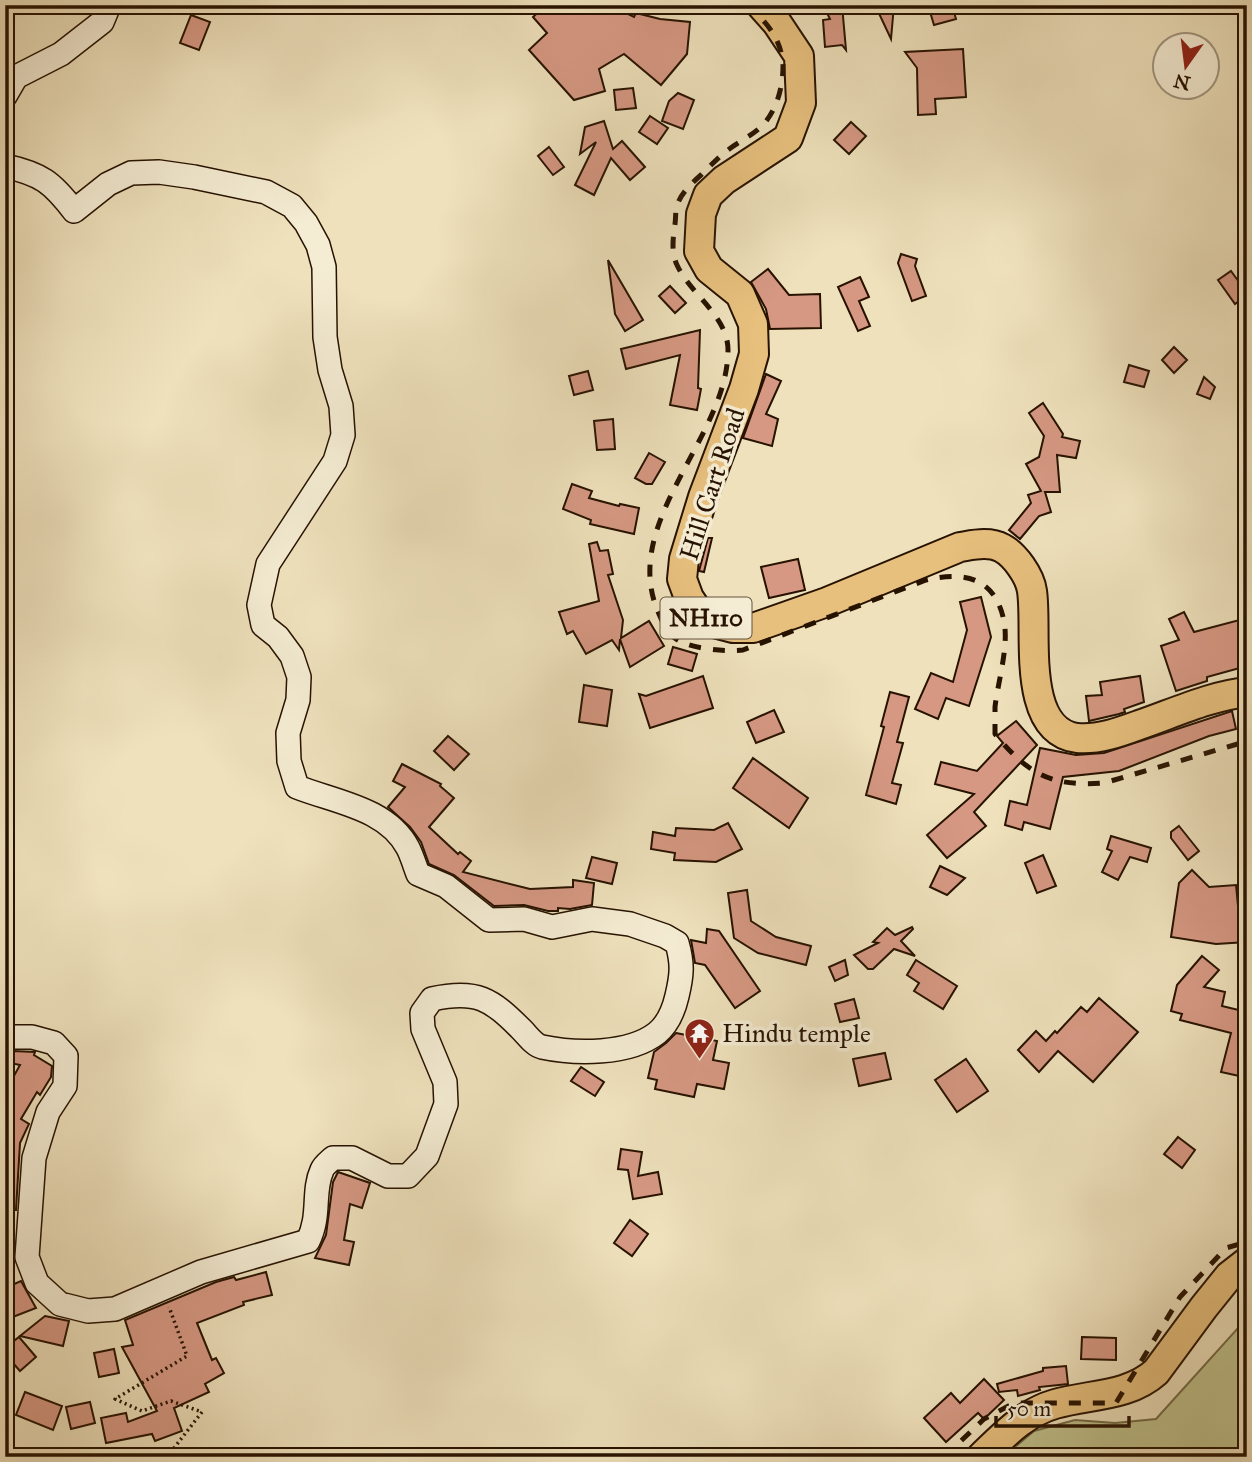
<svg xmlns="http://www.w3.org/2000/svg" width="1252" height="1462" font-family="'IM FELL Great Primer',serif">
  <rect width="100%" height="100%" fill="#eee1bc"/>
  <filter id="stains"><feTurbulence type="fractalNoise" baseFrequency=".00286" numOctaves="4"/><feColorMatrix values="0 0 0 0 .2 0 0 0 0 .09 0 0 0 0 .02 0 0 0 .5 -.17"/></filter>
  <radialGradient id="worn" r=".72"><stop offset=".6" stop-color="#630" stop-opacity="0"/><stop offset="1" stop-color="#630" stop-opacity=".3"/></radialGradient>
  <polygon fill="#bfc18c" stroke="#736a46" stroke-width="2" points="1247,1318 1247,1457 1003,1457 1034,1431 1075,1420 1115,1423 1156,1419"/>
  <g fill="#d69883" stroke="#271200" stroke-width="2">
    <polygon points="546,5 610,5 634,17 636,13 660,19 690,22 687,54 661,85 624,54 599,69 605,91 574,100 529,50 547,33 533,17"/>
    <polygon points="823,5 842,5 846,50 842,45 825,47 823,20 830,19"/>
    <polygon points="875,5 894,5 891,39"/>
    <polygon points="928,5 952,5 956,19 934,25"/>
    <polygon points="191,15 210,22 199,50 180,43"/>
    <polygon points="963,49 966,97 935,99 936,114 918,115 917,68 905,52"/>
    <polygon points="633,88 636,108 616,110 614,90"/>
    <polygon points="678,93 694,100 683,129 662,121 669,101"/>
    <polygon points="650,116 668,128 657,144 639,132"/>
    <polygon points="604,121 613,149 622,141 645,167 630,180 611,158 594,195 575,185 596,142 580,154 585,127"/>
    <polygon points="851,122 866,136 849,154 834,140"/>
    <polygon points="549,147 564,167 553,175 538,156"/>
    <polygon points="901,254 917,259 915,266 926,296 912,301 898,263"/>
    <polygon points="608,260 643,320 625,331 615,314"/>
    <polygon points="768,269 789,295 820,294 821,328 770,329 766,309 751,282"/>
    <polygon points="1231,271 1247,293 1247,295 1235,304 1218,280"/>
    <polygon points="860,277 869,297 859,301 870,326 858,331 838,287"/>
    <polygon points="670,286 686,303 675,313 659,296"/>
    <polygon points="700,330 698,388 701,389 697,410 670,405 680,355 626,369 621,349"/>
    <polygon points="1174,347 1187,360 1174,373 1162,360"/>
    <polygon points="1129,365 1149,371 1144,387 1124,382"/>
    <polygon points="588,371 593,390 574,395 569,376"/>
    <polygon points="766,374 781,381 766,414 778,419 772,446 743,438"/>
    <polygon points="1204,377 1215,387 1210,399 1197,394"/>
    <polygon points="1043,403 1063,434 1062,437 1080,441 1076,458 1057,455 1060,492 1045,492 1051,512 1039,516 1020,539 1009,530 1031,503 1028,495 1041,491 1026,464 1039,457 1044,436 1029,413"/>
    <polygon points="613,419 615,449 597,450 594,421"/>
    <polygon points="649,453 665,462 652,484 646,484 635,478"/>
    <polygon points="572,484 592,491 589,498 619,506 620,504 639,508 634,534 590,524 591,520 563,509"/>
    <polygon points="708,538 712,538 704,572 699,571"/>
    <polygon points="597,542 600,551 608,550 613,574 608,575 623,620 621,638 649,621 664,646 630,667 620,639 619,650 612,640 586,654 573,631 567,634 559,612 599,601 589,544"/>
    <polygon points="798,559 805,590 769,598 761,567"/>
    <polygon points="981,597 991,637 969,706 946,698 938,719 915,709 931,673 953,682 967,630 960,602"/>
    <polygon points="1184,612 1194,632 1247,618 1247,666 1207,677 1207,681 1176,691 1161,646 1179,640 1169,619"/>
    <polygon points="673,647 697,654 692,671 668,664"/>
    <polygon points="703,676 713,708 650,728 639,694 646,696"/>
    <polygon points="1140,676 1144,702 1124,709 1125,712 1119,714 1089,721 1086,696 1102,695 1100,682"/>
    <polygon points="584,685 612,690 607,726 579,722"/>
    <polygon points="890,692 909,697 897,742 903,743 892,783 901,785 896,804 866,795 884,727 881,726"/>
    <polygon points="774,710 784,732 756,743 747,722"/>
    <polygon points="1232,711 1236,729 1209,736 1119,771 1063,777 1050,829 1024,822 1022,830 1005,825 1010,801 1027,805 1040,748 1076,755 1104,753"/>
    <polygon points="1016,721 1037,745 974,812 986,826 947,858 927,835 974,794 935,784 941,762 977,771 1003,743 997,736"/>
    <polygon points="448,736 469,754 454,770 434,751"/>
    <polygon points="753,758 808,798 789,828 733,788"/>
    <polygon points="402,764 441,784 440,786 454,798 429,827 458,854 460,852 471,861 463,872 530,889 573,887 573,880 594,883 592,905 570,909 558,908 558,911 548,911 524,905 494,906 454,875 429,864 421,842 410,827 388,807 405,787 393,781"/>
    <polygon points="728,823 742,849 716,862 674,860 675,853 651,849 653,832 675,836 676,828 714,830"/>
    <polygon points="1179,826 1199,851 1188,860 1171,838 1171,832"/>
    <polygon points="1111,836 1151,848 1147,862 1130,857 1118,880 1102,872 1112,851 1107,849"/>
    <polygon points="1043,855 1056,886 1037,893 1025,863"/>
    <polygon points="592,857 617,863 612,884 586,878"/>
    <polygon points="940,866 965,878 947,895 930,887"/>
    <polygon points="1192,870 1209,887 1236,885 1238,906 1247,905 1247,942 1216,944 1171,937 1179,883"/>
    <polygon points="747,890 751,921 776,937 811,946 806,965 758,953 734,938 728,893"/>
    <polygon points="912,927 913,929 901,941 915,956 894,949 873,969 868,969 854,955 878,943 873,942 887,928 895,935"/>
    <polygon points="707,929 719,931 760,991 735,1008 705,965 695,963 691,940 706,943"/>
    <polygon points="1202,956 1219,970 1204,987 1225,992 1222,1006 1247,1012 1247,1066 1244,1077 1221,1072 1231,1033 1180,1020 1182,1014 1171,1011 1177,985"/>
    <polygon points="845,960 848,975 835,981 829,967"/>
    <polygon points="916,960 957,986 943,1009 914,991 919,983 907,975"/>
    <polygon points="1099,998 1138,1032 1093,1082 1058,1051 1039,1072 1018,1050 1036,1031 1046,1041 1055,1031 1057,1033 1081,1007 1087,1012"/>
    <polygon points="854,999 859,1018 840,1022 835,1004"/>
    <polygon points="676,1033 717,1041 713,1060 729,1063 724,1089 697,1084 694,1097 655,1089 657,1080 648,1078 654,1052 666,1043"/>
    <polygon points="13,1051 35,1052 34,1055 52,1066 51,1077 40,1095 37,1092 21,1119 29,1124 20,1143 16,1210 5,1210 5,1092 20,1065 10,1063"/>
    <polygon points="885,1053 891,1079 859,1086 853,1059"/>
    <polygon points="966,1059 988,1091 957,1112 935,1080"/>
    <polygon points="581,1067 604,1082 595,1096 571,1081"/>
    <polygon points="1178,1137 1195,1150 1182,1168 1164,1154"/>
    <polygon points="621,1149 642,1152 638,1176 658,1172 662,1194 633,1199 628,1170 618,1169"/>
    <polygon points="338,1172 370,1183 362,1208 350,1204 344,1240 354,1242 349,1265 315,1258 326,1235 333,1182"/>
    <polygon points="630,1220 648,1234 632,1256 614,1243"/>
    <polygon points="266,1272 272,1295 243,1302 244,1305 197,1323 212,1360 216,1358 224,1373 205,1384 209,1392 174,1408 182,1431 155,1441 152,1434 106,1443 101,1418 126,1413 128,1422 157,1411 122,1347 133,1345 125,1320 216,1282 234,1277 236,1280"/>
    <polygon points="21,1281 36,1308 5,1320 5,1288"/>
    <polygon points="45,1316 69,1321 63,1346 20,1336"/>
    <polygon points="19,1337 36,1357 20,1371 5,1354 5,1348"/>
    <polygon points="1082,1337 1116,1338 1116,1360 1081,1359"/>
    <polygon points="114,1349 119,1373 99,1377 94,1353"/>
    <polygon points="1066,1366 1068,1384 1039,1387 1040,1390 1018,1396 1017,1390 999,1392 997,1384 1043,1371 1043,1368"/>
    <polygon points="984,1379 1004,1400 984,1419 978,1413 946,1442 924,1418 951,1393 960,1403"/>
    <polygon points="25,1392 62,1406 53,1430 16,1415"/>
    <polygon points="90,1402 95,1423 71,1429 66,1407"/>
  </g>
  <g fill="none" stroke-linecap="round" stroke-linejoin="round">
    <defs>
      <g id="secondary">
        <polyline points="5,96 16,77 61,54 102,22 107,10 106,5"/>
        <path d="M5,166C41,174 52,182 74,211L108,184L131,173L159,172L194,177L266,192L292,206L306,223L318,245L324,267L325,337L330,370L341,406L343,435L335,461L268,564L259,605L263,625L278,637L292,656L299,677L298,700L288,733L289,761L297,787C335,802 387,808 408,848C412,856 415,866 418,874L446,886L489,920L524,919L552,927L592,919L630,924L665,936L677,943C683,964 682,975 677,996C674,1009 668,1024 657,1033C629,1055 575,1054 542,1047C534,1045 528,1036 522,1030C491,999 477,989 432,999L422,1013L423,1029L445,1082L446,1104L427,1156L408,1176H388L352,1158H333C330,1161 324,1165 322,1170C312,1192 321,1215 308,1241L201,1272L115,1309L88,1311L60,1304L37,1283L27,1257L34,1158L48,1112L65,1086L66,1056L54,1043L32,1037H5"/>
      </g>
      <g id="highway">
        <path d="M761,5L777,23L799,56L801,103L788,138L724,180L708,195L701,214L699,251L709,269L740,294L753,324L754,354L744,389L703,497L684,559L682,579L689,598L699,613L714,623L733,628H753L827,602L960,547C973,545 989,541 1002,548C1015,555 1030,576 1032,591C1038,630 1020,730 1077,738C1098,740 1120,732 1139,725C1174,713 1210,696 1247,692"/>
        <path d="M981,1457C1004,1435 1024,1413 1055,1404C1090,1394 1128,1397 1156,1372L1204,1307L1229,1276L1247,1262"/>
      </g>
    </defs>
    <use href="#secondary" stroke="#271200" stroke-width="26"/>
    <use href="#highway" stroke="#271200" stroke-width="32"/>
    <polyline stroke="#271200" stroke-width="3.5" stroke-dasharray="2 3.5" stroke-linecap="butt" points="167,1457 202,1412 171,1401 142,1411 115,1399 187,1356 169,1307"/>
    <use href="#secondary" stroke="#f4ecd3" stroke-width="23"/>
    <use href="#highway" stroke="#e7c07e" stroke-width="28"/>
    <g stroke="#271200" stroke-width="5" stroke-dasharray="12 12" stroke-linecap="butt">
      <path d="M746,5C767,21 782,40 783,66C783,87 777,109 763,125C752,136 736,143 724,153C716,160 709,167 701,175C693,182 682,192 678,203C675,209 676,217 675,224C673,238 671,252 677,265C690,294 728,316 728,350C728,438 618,523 659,614C662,621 666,631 672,636C686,649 725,652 743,650L926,580C964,571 995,577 1004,621C1009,647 998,681 995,707C995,716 995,725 995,734C1028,774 1051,787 1104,783L1241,743L1247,747"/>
      <polyline points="944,1457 984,1419 1014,1403 1116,1403 1180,1297 1226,1248 1247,1242"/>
    </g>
  </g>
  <defs>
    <symbol id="temple-pin" viewBox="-11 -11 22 30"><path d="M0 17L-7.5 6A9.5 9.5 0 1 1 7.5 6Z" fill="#8f2418" stroke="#f4ecd3"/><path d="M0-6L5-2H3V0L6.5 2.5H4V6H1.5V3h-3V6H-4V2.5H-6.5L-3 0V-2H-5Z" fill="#fff"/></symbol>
  </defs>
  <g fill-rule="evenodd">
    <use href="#temple-pin" x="682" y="1016" width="35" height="47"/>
  </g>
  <g text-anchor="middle" stroke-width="7" stroke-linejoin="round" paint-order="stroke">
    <rect fill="#f4ecd3" stroke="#64533f" stroke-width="2" x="660.5" y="597.5" width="91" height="41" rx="5"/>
    <g font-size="24" font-weight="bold" fill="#271200">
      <text x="706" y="626">NH110</text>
    </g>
    <g font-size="26" fill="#271200" stroke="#f4ecd3">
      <text transform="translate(712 484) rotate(-72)" y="9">Hill Cart Road</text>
    </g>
    <g font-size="26" fill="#271200" stroke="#f4ecd3" text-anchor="start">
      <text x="722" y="1042">Hindu temple</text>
    </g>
  </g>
  <rect width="1252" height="1462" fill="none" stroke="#eee1bc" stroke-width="28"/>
  <rect x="7" y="7" width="1238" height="1448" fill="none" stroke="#271200" stroke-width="3.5"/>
  <rect x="14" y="14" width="1224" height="1434" fill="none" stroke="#271200" stroke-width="2"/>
  <g transform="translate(1186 66) rotate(194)"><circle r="33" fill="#f4ecd3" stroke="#a2957f" stroke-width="2"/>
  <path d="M0-5L12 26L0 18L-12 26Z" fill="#8f2418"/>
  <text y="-10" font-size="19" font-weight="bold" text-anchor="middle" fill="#271200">N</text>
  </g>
  <path d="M996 1416v10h133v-10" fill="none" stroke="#271200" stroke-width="3.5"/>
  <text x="1007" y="1416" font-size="21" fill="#271200" stroke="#f4ecd3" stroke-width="5" paint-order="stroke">50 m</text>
  <rect width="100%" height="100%" filter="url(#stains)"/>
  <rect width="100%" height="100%" fill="url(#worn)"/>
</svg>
